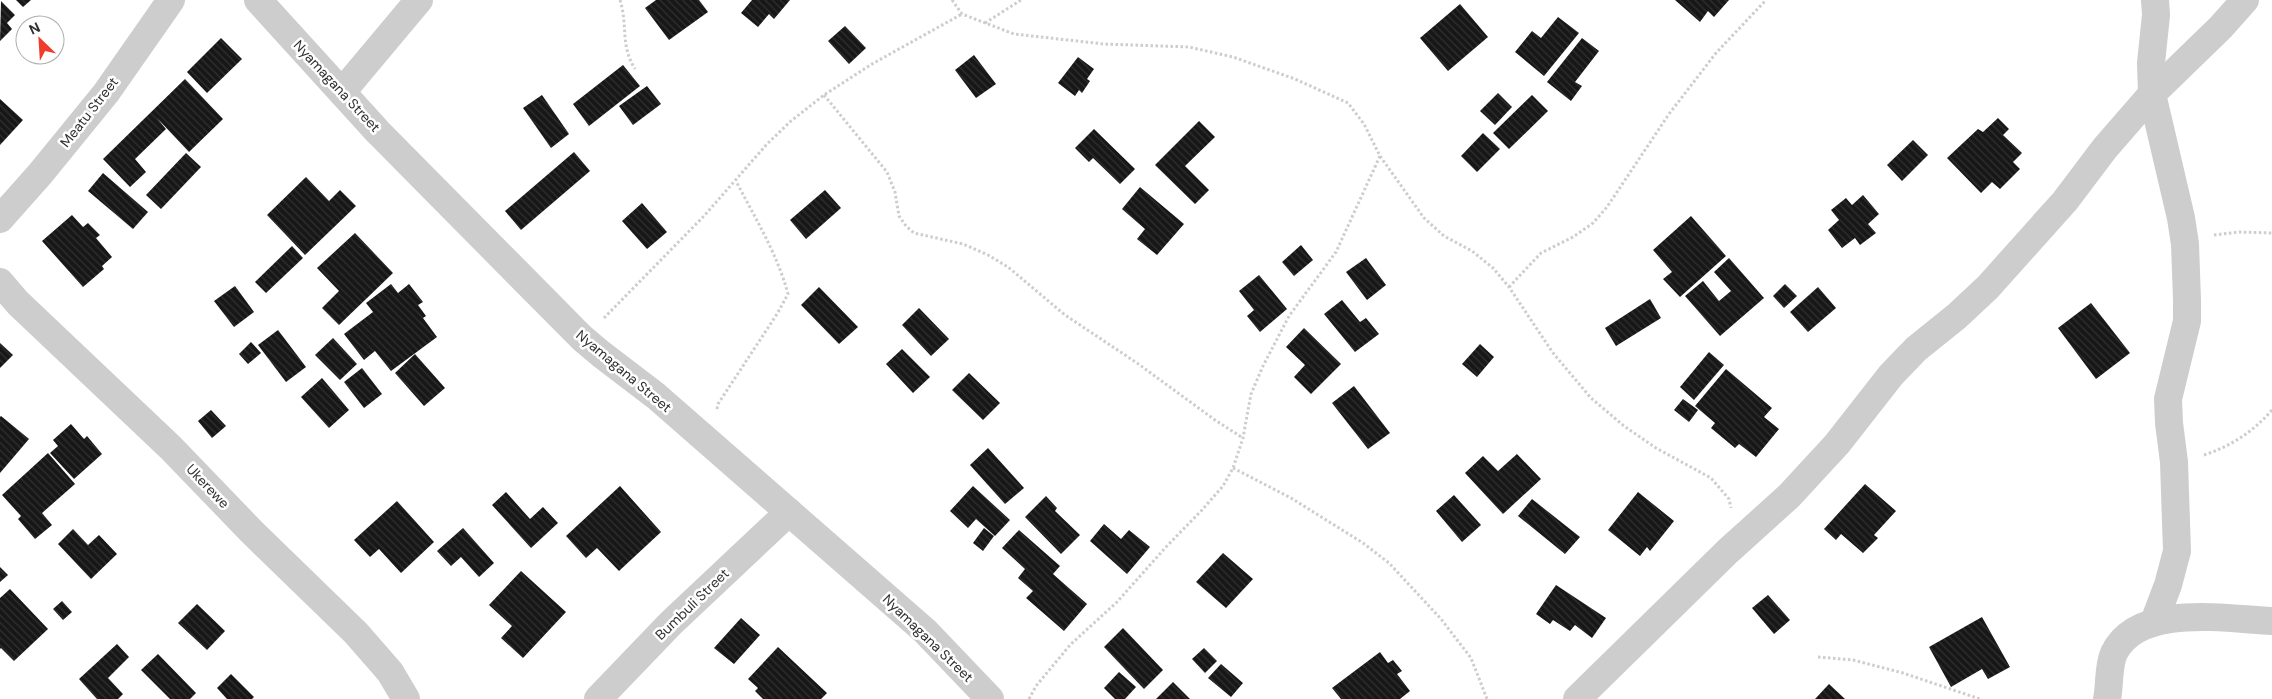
<svg xmlns="http://www.w3.org/2000/svg" width="2272" height="699" font-family="'DM Sans',sans-serif">
  <defs>
    <pattern id="building-back-hatch" width="6" height="6" patternUnits="userSpaceOnUse" patternTransform="scale(1.25)"><rect width="6" height="6" fill="#171717"/><path d="M-1 5l2 2M0 0l6 6M5-1l2 2" fill="none" stroke="#303030"/></pattern>
  </defs>
  <rect width="100%" height="100%" fill="#fff"/>
  <g fill="url(#building-back-hatch)">
    <polygon points="16,0 31,0 23,7"/>
    <polygon points="656,0 699,0 708,12 669,40 645,8"/>
    <polygon points="752,0 790,0 774,19 769,14 758,27 741,13"/>
    <polygon points="1675,0 1729,0 1714,17 1708,11 1700,22"/>
    <polygon points="1,1 15,15 7,23 12,29 0,41"/>
    <polygon points="1460,4 1488,37 1448,71 1420,38"/>
    <polygon points="1558,17 1579,33 1544,76 1515,52 1532,31 1541,38"/>
    <polygon points="845,26 866,48 849,64 828,41"/>
    <polygon points="221,38 242,59 207,93 187,72"/>
    <polygon points="1582,38 1599,51 1575,82 1582,86 1571,101 1547,82"/>
    <polygon points="974,55 996,84 976,98 955,70"/>
    <polygon points="1078,57 1094,69 1087,79 1090,81 1082,93 1079,90 1075,96 1058,83"/>
    <polygon points="623,65 640,86 589,126 573,104"/>
    <polygon points="185,79 223,119 189,152 157,118 166,129 135,159 146,172 130,187 103,159"/>
    <polygon points="647,86 661,104 633,125 619,106"/>
    <polygon points="1498,93 1512,107 1495,125 1480,111"/>
    <polygon points="542,95 569,134 551,148 523,108"/>
    <polygon points="1532,95 1548,111 1509,149 1493,133"/>
    <polygon points="0,99 23,120 0,145"/>
    <polygon points="1998,118 2009,129 2003,135 2022,153 2013,162 2020,169 2000,189 1992,182 1981,193 1947,158 1978,129 1983,132"/>
    <polygon points="1199,121 1215,137 1185,166 1209,190 1195,204 1155,165"/>
    <polygon points="1094,129 1135,169 1120,184 1093,158 1089,162 1075,148"/>
    <polygon points="1483,133 1500,149 1477,172 1461,156"/>
    <polygon points="1913,140 1928,155 1902,181 1887,165"/>
    <polygon points="574,152 590,171 521,230 505,211"/>
    <polygon points="186,153 201,167 161,209 146,195"/>
    <polygon points="103,173 148,212 133,229 88,191"/>
    <polygon points="306,177 329,201 340,190 356,206 305,255 267,215"/>
    <polygon points="1140,187 1184,224 1157,255 1137,239 1145,229 1122,209"/>
    <polygon points="825,190 841,208 806,239 790,220"/>
    <polygon points="1863,195 1879,214 1868,224 1876,233 1860,245 1855,238 1842,248 1828,230 1839,220 1831,210 1846,198 1852,205"/>
    <polygon points="642,203 667,232 647,249 622,221"/>
    <polygon points="72,215 83,227 88,223 100,235 96,238 112,257 102,266 104,269 83,287 42,241"/>
    <polygon points="1691,216 1726,256 1680,297 1663,279 1672,272 1653,250"/>
    <polygon points="355,233 393,273 339,325 322,308 339,291 317,268"/>
    <polygon points="1301,245 1313,260 1294,276 1282,262"/>
    <polygon points="292,246 303,258 266,293 255,282"/>
    <polygon points="1366,258 1386,285 1367,300 1346,272"/>
    <polygon points="1729,258 1764,298 1720,336 1685,296 1703,281 1719,301 1731,291 1714,272"/>
    <polygon points="1259,275 1287,309 1260,332 1247,316 1254,310 1239,291"/>
    <polygon points="391,284 398,293 409,284 423,302 418,305 426,316 423,318 437,337 391,371 375,351 364,360 344,334 373,312 366,303"/>
    <polygon points="1785,284 1797,296 1784,308 1773,296"/>
    <polygon points="235,286 254,312 234,327 214,301"/>
    <polygon points="819,287 858,327 839,344 801,305"/>
    <polygon points="1818,287 1836,308 1808,332 1790,312"/>
    <polygon points="1650,299 1661,318 1616,346 1605,328"/>
    <polygon points="1342,300 1360,322 1366,318 1379,334 1355,352 1324,314"/>
    <polygon points="2091,303 2130,353 2096,379 2058,328"/>
    <polygon points="919,308 949,339 931,356 902,325"/>
    <polygon points="1304,328 1341,364 1311,394 1294,377 1305,365 1286,347"/>
    <polygon points="278,330 306,367 286,382 258,345"/>
    <polygon points="333,338 357,364 340,380 315,355"/>
    <polygon points="251,342 261,353 248,364 239,354"/>
    <polygon points="0,343 13,355 0,368"/>
    <polygon points="1480,344 1494,357 1477,377 1462,364"/>
    <polygon points="902,349 930,377 913,393 886,364"/>
    <polygon points="1709,352 1724,365 1694,400 1680,387"/>
    <polygon points="415,354 445,388 424,406 395,373"/>
    <polygon points="362,368 382,394 364,408 344,382"/>
    <polygon points="1726,369 1772,408 1764,417 1779,429 1756,457 1739,444 1735,448 1711,428 1715,423 1695,406"/>
    <polygon points="969,373 1000,403 983,420 952,390"/>
    <polygon points="322,378 349,410 329,428 301,397"/>
    <polygon points="1354,386 1390,433 1368,449 1332,403"/>
    <polygon points="1683,399 1698,410 1689,422 1674,410"/>
    <polygon points="211,410 226,426 212,438 198,421"/>
    <polygon points="1,416 29,439 0,473 0,417"/>
    <polygon points="71,424 84,439 87,436 102,454 74,479 50,453 58,446 53,440"/>
    <polygon points="988,448 1024,488 1005,504 970,465"/>
    <polygon points="48,453 75,484 42,513 52,525 35,539 18,519 21,516 2,495"/>
    <polygon points="1517,454 1541,479 1503,514 1465,473 1483,456 1498,471"/>
    <polygon points="1865,484 1896,511 1874,535 1878,538 1863,553 1841,534 1836,540 1824,529"/>
    <polygon points="620,486 661,532 619,571 597,548 586,558 566,536"/>
    <polygon points="973,486 1010,520 995,536 976,519 968,528 950,511"/>
    <polygon points="506,492 530,519 543,507 558,523 531,548 492,505"/>
    <polygon points="1638,492 1674,521 1650,551 1647,547 1640,556 1608,530"/>
    <polygon points="1454,495 1481,525 1462,542 1436,511"/>
    <polygon points="1046,496 1057,508 1055,511 1080,535 1061,554 1025,517"/>
    <polygon points="1532,499 1580,537 1565,554 1518,516"/>
    <polygon points="397,501 434,542 401,573 379,549 370,557 354,540"/>
    <polygon points="1104,524 1121,539 1129,530 1150,547 1127,574 1090,541"/>
    <polygon points="463,528 494,563 479,577 461,557 451,566 437,551"/>
    <polygon points="984,528 994,536 983,551 973,543"/>
    <polygon points="73,529 88,545 99,535 117,554 91,579 58,544"/>
    <polygon points="1019,530 1060,566 1053,574 1087,604 1064,631 1026,598 1033,591 1018,578 1025,569 1002,548"/>
    <polygon points="1223,553 1253,579 1226,608 1196,582"/>
    <polygon points="0,567 8,575 0,582"/>
    <polygon points="521,571 566,612 523,658 501,638 512,626 489,605"/>
    <polygon points="1556,585 1606,618 1592,638 1575,625 1570,631 1553,620 1550,624 1536,614"/>
    <polygon points="10,589 48,629 14,661 1,648 0,649 0,598"/>
    <polygon points="1768,595 1790,620 1774,634 1752,608"/>
    <polygon points="62,601 72,612 63,620 53,609"/>
    <polygon points="197,604 225,631 207,650 178,623"/>
    <polygon points="1982,617 2010,667 1988,679 1982,669 1951,687 1929,647"/>
    <polygon points="741,618 760,635 734,664 714,648"/>
    <polygon points="1123,628 1163,670 1144,689 1104,647"/>
    <polygon points="117,644 129,657 108,678 123,694 118,699 97,699 79,679"/>
    <polygon points="778,647 827,693 821,699 763,699 755,691 758,688 748,679"/>
    <polygon points="1204,648 1217,661 1205,673 1192,659"/>
    <polygon points="1380,652 1388,663 1393,660 1402,671 1397,674 1410,691 1400,699 1341,699 1332,688"/>
    <polygon points="158,654 196,693 190,699 170,699 141,670"/>
    <polygon points="1221,664 1243,683 1231,697 1208,678"/>
    <polygon points="1119,672 1136,687 1125,699 1115,699 1104,688"/>
    <polygon points="231,674 254,697 252,699 227,699 217,688"/>
    <polygon points="1173,682 1190,699 1156,699"/>
    <polygon points="1829,684 1845,699 1815,699"/>
  </g>
  <g fill="none" stroke-linecap="round" stroke-linejoin="round">
    <g stroke="#cdcdcd" stroke-width="3" stroke-dasharray="2.5 2.5" stroke-linecap="butt">
      <path d="M620,0C628,25 620,45 635,69"/>
      <polyline points="952,0 962,14 1014,34 1104,44 1189,47 1233,57 1295,79 1348,103 1364,124 1380,156 1424,218 1444,236 1472,251 1493,268 1509,287 1553,353 1591,398 1624,426 1656,448 1711,478 1729,499 1731,508"/>
      <polyline points="985,23 1021,0"/>
      <polyline points="824,95 887,172 895,192 899,216 906,226 914,233 963,244 988,255 1008,267 1065,315 1137,363 1215,420 1243,438"/>
      <polyline points="2214,235 2239,232 2272,233"/>
      <polyline points="1509,287 1541,253 1573,237 1593,223 1607,207 1669,114 1716,53 1766,0"/>
      <polyline points="604,318 704,216 767,144 791,121 824,95 872,64 962,14"/>
      <path d="M717,409L718,404L777,314L788,294C777,253 755,218 736,181"/>
      <path d="M2204,455C2231,446 2253,432 2272,410"/>
      <polyline points="1233,468 1291,498 1363,543 1389,563 1441,619 1471,658 1487,699"/>
      <polyline points="1818,657 1853,660 1903,673 1980,699"/>
      <polyline points="1029,699 1036,686 1070,645 1117,602 1166,547 1202,510 1223,486 1233,468 1243,438 1251,394 1263,366 1289,316 1336,252 1380,156"/>
    </g>
    <g stroke="#cdcdcd" stroke-width="28">
      <polyline points="258,0 378,132 582,338 601,354 656,396 925,631 990,699"/>
      <polyline points="342,92 419,0"/>
      <polyline points="0,219 40,174 106,93 171,0"/>
      <polyline points="0,282 18,303 171,448 252,532 356,633 390,672 406,699"/>
      <polyline points="2154,622 2168,585 2177,551 2174,462 2169,423 2168,399 2187,321 2187,300 2185,244 2181,218 2152,94 2151,63 2156,15 2155,0"/>
      <polyline points="598,699 671,623 789,512"/>
      <polyline points="1577,699 1728,551 1789,496 1837,444 1891,375 1916,349 1957,316 1988,287 2065,201 2105,148 2152,94 2221,27 2245,0"/>
      <path d="M2107,699C2110,685 2108,666 2114,653C2138,603 2227,619 2272,621"/>
    </g>
  </g>
  <g text-anchor="middle" stroke-width="5" stroke-linejoin="round" paint-order="stroke">
    <g font-size="14" fill="#303030" stroke="#fff">
      <text transform="translate(337 86) rotate(47)" y="5">Nyamagana Street</text>
      <text transform="translate(89 112) rotate(-52)" y="5">Meatu Street</text>
      <text transform="translate(624 371) rotate(40)" y="5">Nyamagana Street</text>
      <text transform="translate(208 486) rotate(46)" y="5">Ukerewe</text>
      <text transform="translate(692 604) rotate(-44)" y="5">Bumbuli Street</text>
      <text transform="translate(928 638) rotate(44)" y="5">Nyamagana Street</text>
    </g>
  </g>
  <g transform="translate(40 40) rotate(335)"><circle r="24" fill="#ffffff" stroke="#acacac"/>
  <path d="M0-4L9 19L0 12L-9 19Z" fill="#f03c2a"/>
  <text y="-8" font-size="14" font-weight="bold" text-anchor="middle" fill="#303030">N</text>
  </g>
</svg>
